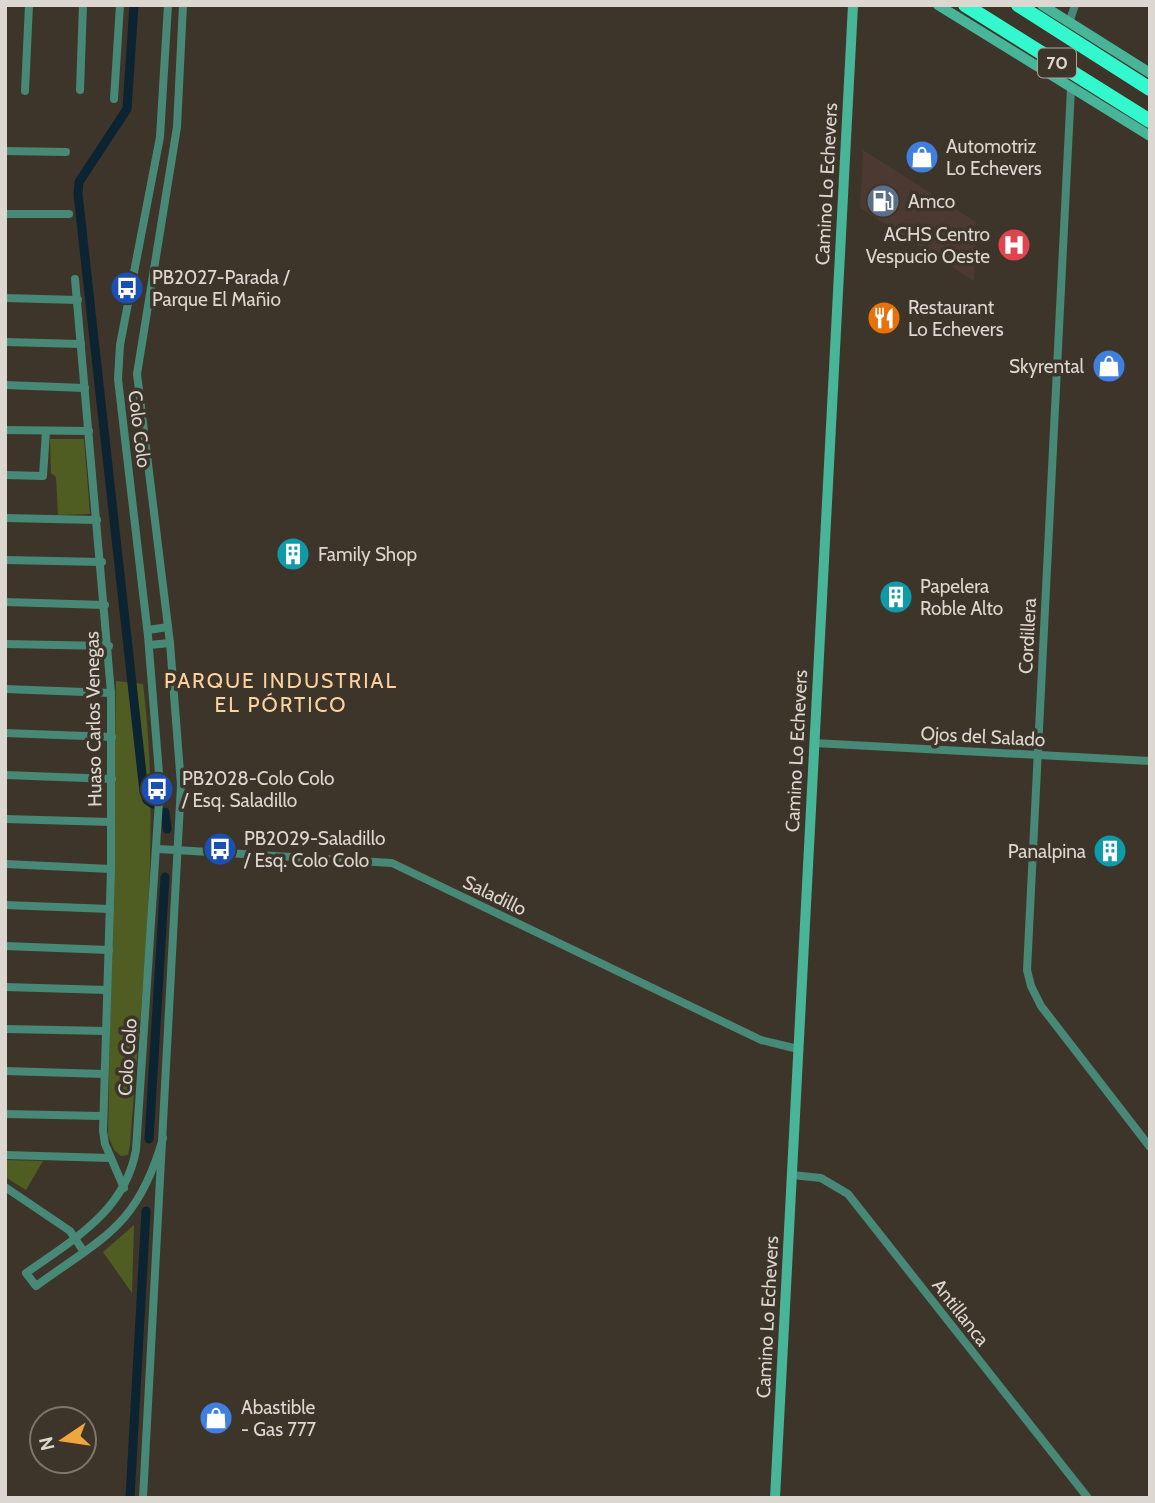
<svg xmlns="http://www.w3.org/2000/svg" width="1155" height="1503" font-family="Cabin,sans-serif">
  <rect width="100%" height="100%" fill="#3d352a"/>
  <polygon fill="#4c3931" points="863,150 976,222 974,281 860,208"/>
  <g fill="#505d22">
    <polygon points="50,439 84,439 90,514 58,515 56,477 51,473"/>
    <path d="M116,681L143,684C162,836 141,993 130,1145L128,1155L121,1156L114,1150L108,1135Z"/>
    <polygon points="5,1160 43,1161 26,1190 5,1177"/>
    <polygon points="134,1225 132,1293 103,1252"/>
  </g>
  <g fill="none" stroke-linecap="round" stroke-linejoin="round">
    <g stroke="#0c2331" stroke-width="9">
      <polyline points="134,5 127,109 79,182 78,194 144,792 147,800 153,804"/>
      <polyline points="165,812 167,829"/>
      <polyline points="149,1139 165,877"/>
      <polyline points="130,1498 146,1211"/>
    </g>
    <g stroke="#488876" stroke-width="8">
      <polyline points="1069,23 1075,5"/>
      <polyline points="1071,88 1027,970 1031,986 1041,1006 1150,1147"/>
      <polyline points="80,90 83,5"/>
      <polyline points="25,91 29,5"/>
      <polyline points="114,99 120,5"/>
      <polyline points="5,151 66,152"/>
      <polyline points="5,214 69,214"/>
      <polyline points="75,279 111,693 111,869 103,1131 105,1144 124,1188"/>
      <polyline points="5,298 78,300"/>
      <polyline points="5,342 81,344"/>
      <polyline points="5,385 85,388"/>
      <polyline points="5,430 89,431"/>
      <polyline points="5,475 43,476 46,431"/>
      <polyline points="5,518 97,520"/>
      <polyline points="5,560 102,562"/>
      <polyline points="5,602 105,605"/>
      <polyline points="148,630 168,627"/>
      <polyline points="5,644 109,646"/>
      <polyline points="149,645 170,643"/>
      <polyline points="5,689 111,693"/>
      <polyline points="5,733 112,737"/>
      <polyline points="814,743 1150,761"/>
      <polyline points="5,775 112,779"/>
      <polyline points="5,819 111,822"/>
      <polyline points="158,849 392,863 761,1040 798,1049"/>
      <polyline points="5,864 111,869"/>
      <polyline points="5,905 110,909"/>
      <polyline points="5,946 109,950"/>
      <polyline points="5,987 107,990"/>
      <polyline points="5,1029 106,1031"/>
      <polyline points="5,1071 104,1074"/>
      <polyline points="5,1114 102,1116"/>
      <path d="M163,1138C138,1226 105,1236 36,1286L26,1273C74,1239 125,1211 136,1150L160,786L148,636L118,379L120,345L160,137L168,5"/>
      <polyline points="5,1155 110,1158"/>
      <polyline points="792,1175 821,1178 848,1194 1088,1498"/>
      <polyline points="5,1187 70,1231 84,1252"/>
      <polyline points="143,1498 181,785 170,643 137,374 177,127 183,5"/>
    </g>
    <g stroke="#48b599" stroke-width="10">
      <polyline points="938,5 1150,136"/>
      <polyline points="1042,5 1150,73"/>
      <polyline points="775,1498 853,5"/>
    </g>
    <g stroke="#33f8cd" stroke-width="14">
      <polyline points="965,5 1150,121"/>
      <polyline points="1018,5 1150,89"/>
    </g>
  </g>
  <defs>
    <symbol id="shop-disc" viewBox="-11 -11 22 22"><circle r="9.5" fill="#3f7fe0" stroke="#3d352a"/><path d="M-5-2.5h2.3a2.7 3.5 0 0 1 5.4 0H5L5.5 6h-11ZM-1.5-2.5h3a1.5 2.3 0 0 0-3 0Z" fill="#fff"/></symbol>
    <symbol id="fuel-disc" viewBox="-11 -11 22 22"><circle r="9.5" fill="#5c6f8a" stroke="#3d352a"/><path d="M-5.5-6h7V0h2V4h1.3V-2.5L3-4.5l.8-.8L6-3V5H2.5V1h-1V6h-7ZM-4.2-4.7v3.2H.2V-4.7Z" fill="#fff"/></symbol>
    <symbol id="hospital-disc" viewBox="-11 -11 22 22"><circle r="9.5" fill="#e0444e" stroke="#3d352a"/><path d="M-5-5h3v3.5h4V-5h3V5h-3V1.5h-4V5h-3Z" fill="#fff"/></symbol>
    <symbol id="bus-disc" viewBox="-11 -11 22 22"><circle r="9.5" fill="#1a4fb4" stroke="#3d352a"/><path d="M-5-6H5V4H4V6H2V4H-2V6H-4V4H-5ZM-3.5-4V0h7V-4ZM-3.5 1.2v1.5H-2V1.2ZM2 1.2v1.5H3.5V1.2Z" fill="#fff"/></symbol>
    <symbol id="restaurant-disc" viewBox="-11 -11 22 22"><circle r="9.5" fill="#e8710a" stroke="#3d352a"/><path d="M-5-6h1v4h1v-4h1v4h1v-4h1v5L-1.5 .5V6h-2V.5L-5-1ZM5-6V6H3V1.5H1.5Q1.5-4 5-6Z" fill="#fff"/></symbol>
    <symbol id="building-disc" viewBox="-11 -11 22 22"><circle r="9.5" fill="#0f9aa8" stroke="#3d352a"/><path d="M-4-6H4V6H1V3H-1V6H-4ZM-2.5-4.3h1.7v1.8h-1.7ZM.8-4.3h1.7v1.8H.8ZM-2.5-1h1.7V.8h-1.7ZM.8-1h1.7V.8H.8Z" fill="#fff"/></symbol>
  </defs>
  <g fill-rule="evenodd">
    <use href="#shop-disc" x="903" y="138" width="38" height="38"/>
    <use href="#fuel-disc" x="864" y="182" width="38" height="38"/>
    <use href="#hospital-disc" x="995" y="226" width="38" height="38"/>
    <use href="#bus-disc" x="108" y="269" width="38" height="38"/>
    <use href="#restaurant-disc" x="865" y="299" width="38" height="38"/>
    <use href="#shop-disc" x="1090" y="347" width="38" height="38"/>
    <use href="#building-disc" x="274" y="535" width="38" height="38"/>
    <use href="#building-disc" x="877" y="578" width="38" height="38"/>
    <use href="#bus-disc" x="138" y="770" width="38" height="38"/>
    <use href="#bus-disc" x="201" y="830" width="38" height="38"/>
    <use href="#building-disc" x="1091" y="832" width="38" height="38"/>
    <use href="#shop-disc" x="197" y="1399" width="38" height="38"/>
  </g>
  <g text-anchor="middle" stroke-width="7" stroke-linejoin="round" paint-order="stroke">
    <rect fill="#3d352a" stroke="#ada69f" stroke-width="2" x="1038" y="48.5" width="38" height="29" rx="5"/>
    <g font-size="18" font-weight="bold" fill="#ddd7d1">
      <text x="1057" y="69">70</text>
    </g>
    <g font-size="19" fill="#ddd7d1" stroke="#3d352a" text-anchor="start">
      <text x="946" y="153">Automotriz<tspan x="946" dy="22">Lo Echevers</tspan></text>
      <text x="908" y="208">Amco</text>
      <text x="990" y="241" text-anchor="end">ACHS Centro<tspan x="990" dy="22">Vespucio Oeste</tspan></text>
      <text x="152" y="284">PB2027-Parada /<tspan x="152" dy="22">Parque El Mañio</tspan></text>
      <text x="908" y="314">Restaurant<tspan x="908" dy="22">Lo Echevers</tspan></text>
      <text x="1084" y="373" text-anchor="end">Skyrental</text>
      <text x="318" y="561">Family Shop</text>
      <text x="920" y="593">Papelera<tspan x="920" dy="22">Roble Alto</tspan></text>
      <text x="182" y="785">PB2028-Colo Colo<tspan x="182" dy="22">/ Esq. Saladillo</tspan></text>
      <text x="244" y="845">PB2029-Saladillo<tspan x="244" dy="22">/ Esq. Colo Colo</tspan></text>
      <text x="1086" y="858" text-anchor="end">Panalpina</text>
      <text x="241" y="1414">Abastible<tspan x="241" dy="22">- Gas 777</tspan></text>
    </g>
    <g font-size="19" fill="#ddd7d1" stroke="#3d352a">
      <text transform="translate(826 184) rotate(-87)" y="7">Camino Lo Echevers</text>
      <text transform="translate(140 429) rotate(83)" y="7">Colo Colo</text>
      <text transform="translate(1027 636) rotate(-87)" y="7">Cordillera</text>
      <text transform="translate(93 719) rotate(-91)" y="7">Huaso Carlos Venegas</text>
      <text transform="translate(983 736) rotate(3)" y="7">Ojos del Salado</text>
      <text transform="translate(796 751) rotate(-87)" y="7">Camino Lo Echevers</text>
      <text transform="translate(495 895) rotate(26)" y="7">Saladillo</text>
      <text transform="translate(127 1057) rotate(-86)" y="7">Colo Colo</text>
      <text transform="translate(961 1312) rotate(52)" y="7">Antillanca</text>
      <text transform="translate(767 1317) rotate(-87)" y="7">Camino Lo Echevers</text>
    </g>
    <g font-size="21" letter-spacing="2" fill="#fcd3a0" stroke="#3d352a">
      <text x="281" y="688">PARQUE INDUSTRIAL<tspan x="281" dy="24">EL PÓRTICO</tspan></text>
    </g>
  </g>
  <rect width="1155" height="1503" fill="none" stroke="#ddd7d1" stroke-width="14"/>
  <g transform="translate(63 1440) rotate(257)"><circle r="33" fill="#3d352a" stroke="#7d766d" stroke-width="2"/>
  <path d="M0-5L12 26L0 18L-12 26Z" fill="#efa73d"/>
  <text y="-10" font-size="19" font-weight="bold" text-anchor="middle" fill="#ddd7d1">N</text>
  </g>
</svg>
